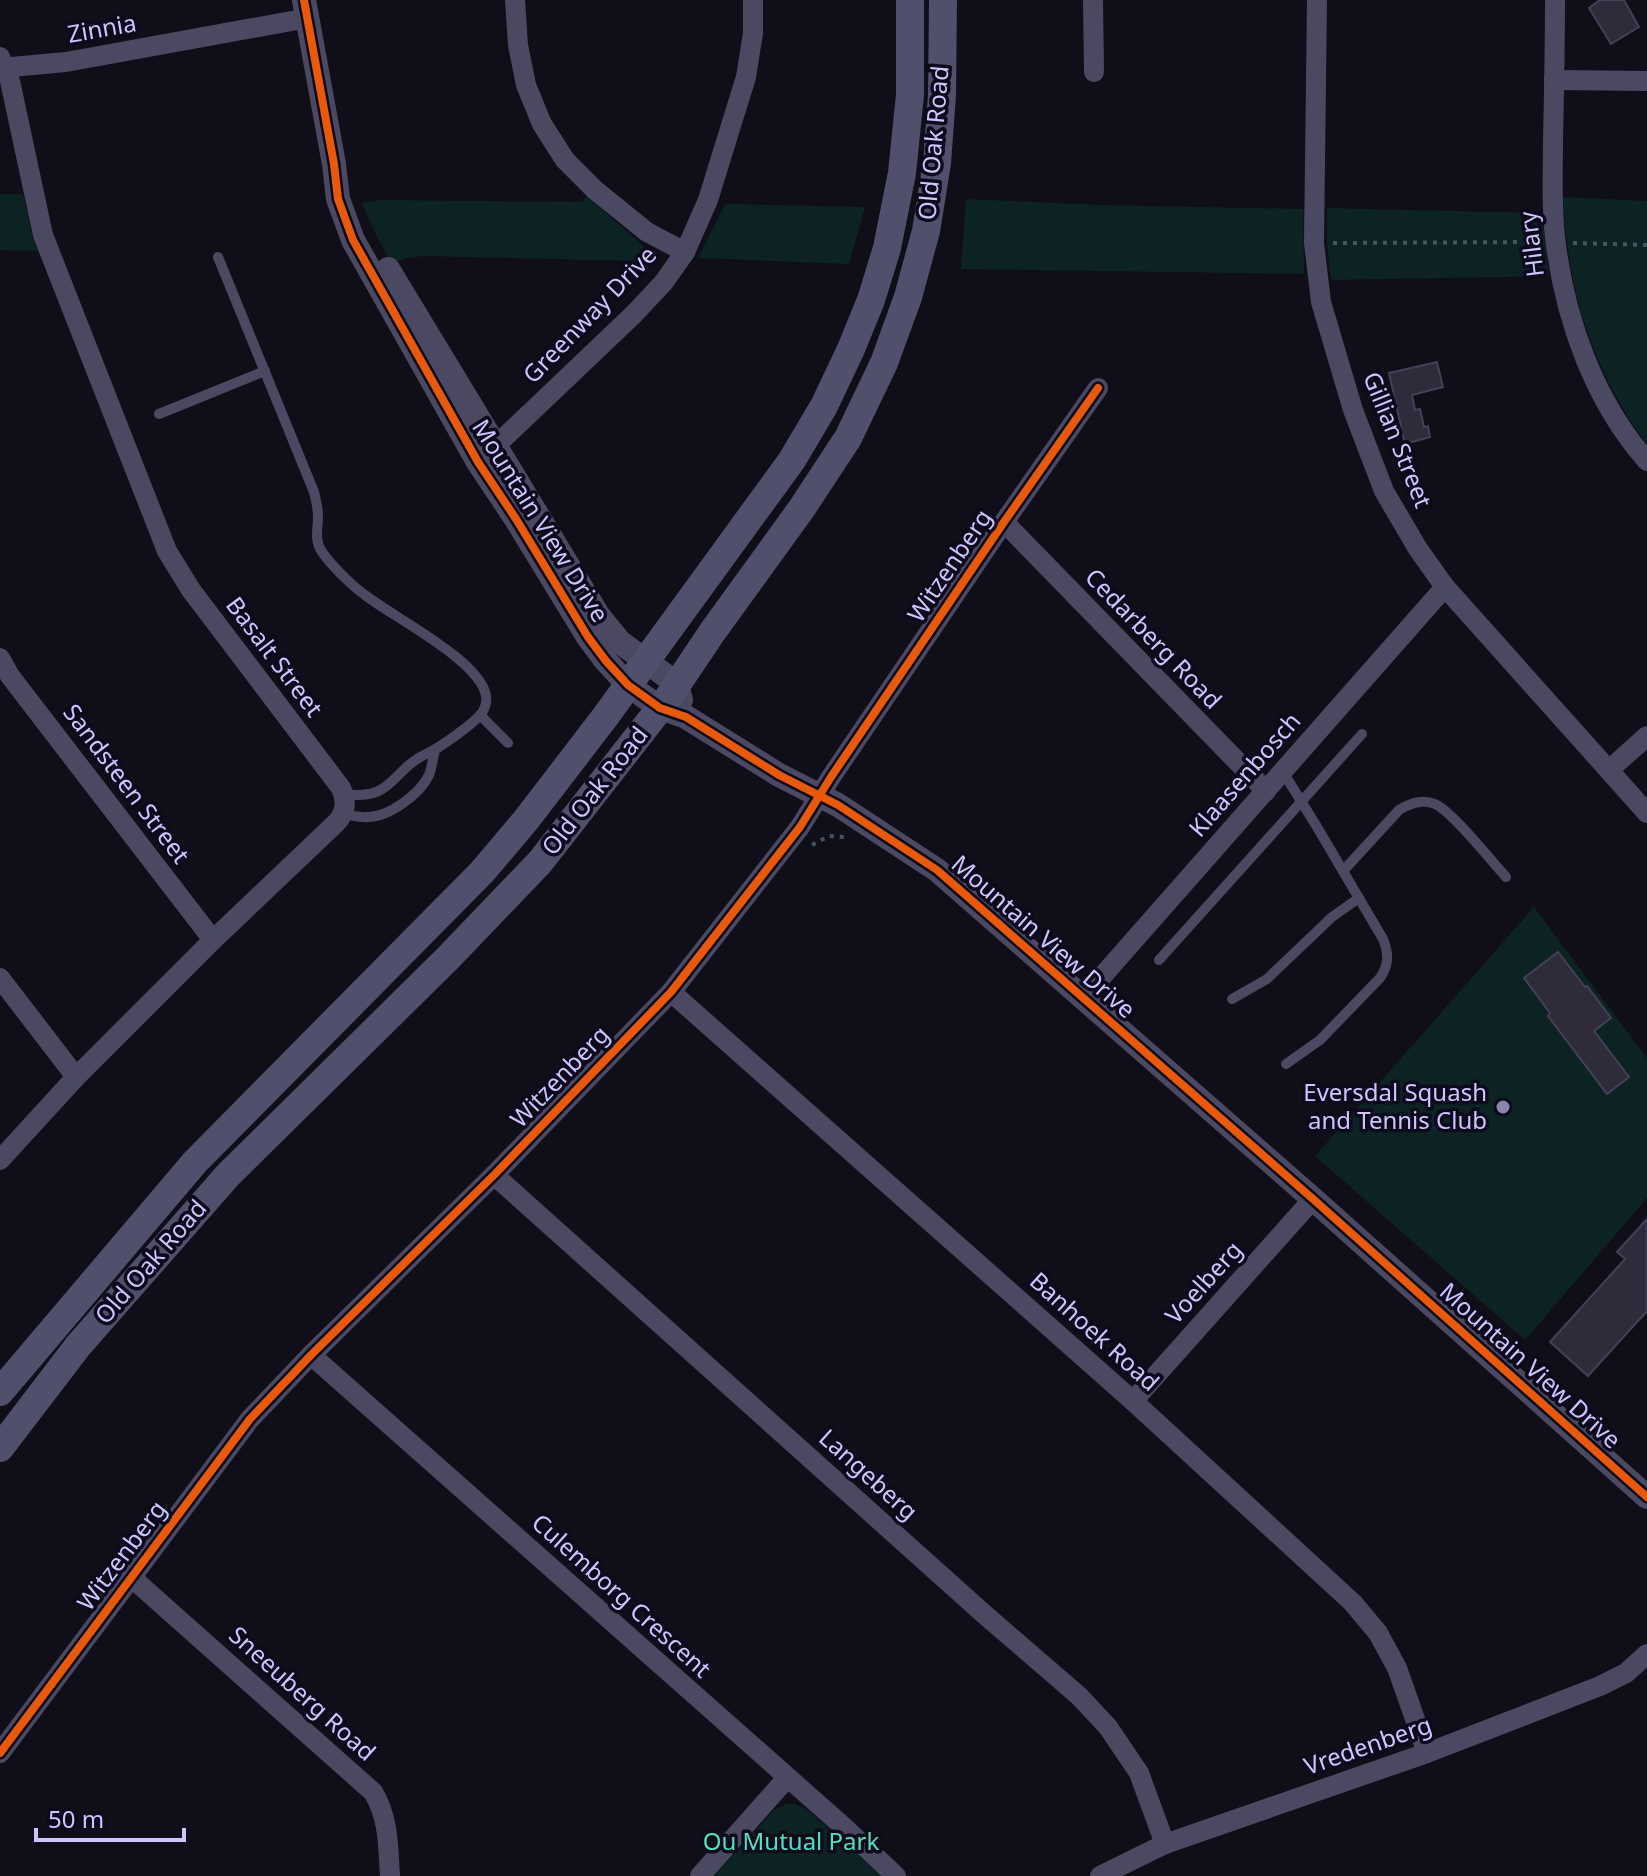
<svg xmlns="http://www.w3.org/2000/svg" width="1647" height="1876" font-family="'Noto Sans',sans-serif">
  <rect width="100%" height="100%" fill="#100e18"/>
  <g fill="#0d2323">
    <polygon points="0,194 23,194 33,239 38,251 0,250"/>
    <polygon points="587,196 649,251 654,260 640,261 424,256 407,258 391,263 375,233 362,203 379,200 582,202"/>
    <path d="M1563,197L1647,201V444C1592,372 1567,287 1563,197Z"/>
    <polygon points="966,199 1100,205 1303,209 1304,274 961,269"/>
    <polygon points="725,204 865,207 849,264 698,258"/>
    <polygon points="1327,208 1542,213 1549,276 1331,280 1327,243"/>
    <polygon points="1534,907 1647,1058 1647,1198 1525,1340 1315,1156"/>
    <polygon points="787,1804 795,1804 808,1810 882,1876 714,1876 771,1813 775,1809"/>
  </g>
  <g fill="#2e2b3b" stroke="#434057" stroke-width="2">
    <polygon points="1600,0 1624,0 1639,27 1611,44 1589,8"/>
    <polygon points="1437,362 1443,387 1412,395 1415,410 1420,409 1424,427 1428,426 1430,437 1405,444 1389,373"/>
    <polygon points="1558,952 1585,987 1587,986 1611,1018 1594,1031 1629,1077 1607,1094 1548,1016 1550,1013 1524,978"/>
    <polygon points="1647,1219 1647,1311 1588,1376 1550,1342 1625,1259 1617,1252"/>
  </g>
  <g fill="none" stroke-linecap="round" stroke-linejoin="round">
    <g stroke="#465562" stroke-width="4" stroke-dasharray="4 6" stroke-linecap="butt">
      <polyline points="1333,243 1536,242"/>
      <polyline points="1573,243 1647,245"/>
      <polyline points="812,845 829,836 845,837"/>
    </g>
    <g stroke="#4a4961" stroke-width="10">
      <path d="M218,257L314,492C316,500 318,508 318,516C318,529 314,540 322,552C332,566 351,585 365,595C393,617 481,661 486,696C487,702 485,708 482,713C473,724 441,747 428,753C390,770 395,801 344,794"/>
      <polyline points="159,414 265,371"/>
      <polyline points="480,715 508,743"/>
      <path d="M1283,772L1317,827L1383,939C1389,954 1389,965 1380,978L1320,1040L1286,1064"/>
      <path d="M343,814C351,815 360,818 368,817C389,817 420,794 429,775C432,767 433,758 435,750"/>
      <path d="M1343,871L1399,810C1410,803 1423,799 1435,804C1452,811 1492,862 1506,877"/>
      <polyline points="1159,960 1362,734"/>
      <polyline points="1232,999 1267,979 1332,917 1359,898"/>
    </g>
    <g stroke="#4a4961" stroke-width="20">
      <polyline points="515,0 518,45 526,85 542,124 565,160 595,190 647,232 685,252"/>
      <polyline points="1093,0 1094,72"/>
      <polyline points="1317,0 1314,243 1321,302 1353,410 1384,491 1418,549 1445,587 1647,813"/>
      <path d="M1555,0C1555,47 1554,94 1553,141C1553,175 1551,210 1556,245C1566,322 1595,402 1647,461"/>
      <path d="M0,57L10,81L43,235L167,551L191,590L341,788C347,801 346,813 336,823L213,940L76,1077L0,1160"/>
      <polyline points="0,68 66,62 308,18"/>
      <polyline points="1554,80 1647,81"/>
      <polyline points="486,455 633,315 664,282 685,252 708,200 746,77 753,33 753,0"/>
      <polyline points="1004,522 1266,791"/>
      <polyline points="0,658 10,676 213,940"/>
      <polyline points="1609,770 1647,736"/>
      <polyline points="0,978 76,1077"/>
      <polyline points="671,992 1133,1401 1353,1603 1378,1633 1397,1668 1427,1753"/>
      <polyline points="1083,998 1445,587"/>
      <polyline points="494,1175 984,1614 1079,1696 1108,1727 1139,1773 1165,1844"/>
      <polyline points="311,1355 845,1828 896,1876"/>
      <polyline points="1133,1401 1313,1199"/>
      <path d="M131,1577L373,1792C389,1818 388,1846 390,1876"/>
      <polyline points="0,1753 250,1419 311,1355 494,1175 671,992 800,827 831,777 1004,522 1098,388"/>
      <polyline points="700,1876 787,1778"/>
      <polyline points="1100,1876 1165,1844 1427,1753 1600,1686 1626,1673 1647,1654"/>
    </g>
    <g stroke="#4a4961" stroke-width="24">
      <polyline points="304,0 334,164 338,199 353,240 478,462 516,519 588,637 606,661 628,685 660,708 686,717 779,775 838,805 937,870 1313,1199 1647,1497"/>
      <polyline points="388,269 598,615 620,642 677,684 681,700"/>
    </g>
    <g stroke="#504f6c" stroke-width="28">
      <polyline points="0,1392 195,1162 482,872 526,820 605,717 792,460 824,406 851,349 871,300 887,248 902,173 910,95 910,0"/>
      <polyline points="0,1448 78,1346 228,1175 448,958 540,862 668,698 713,631 802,508 848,438 884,363 908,297 926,231 937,163 942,95 943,0"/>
    </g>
    <defs>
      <g id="cycleway">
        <polyline points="304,0 334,164 338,199 353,240 478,462 516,519 588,637 606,661 628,685 660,708 686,717 779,775 838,805 937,870 1313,1199 1647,1497"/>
        <polyline points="0,1753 250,1419 311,1355 494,1175 671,992 800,827 831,777 1004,522 1098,388"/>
      </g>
    </defs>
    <use href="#cycleway" stroke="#0d0a1c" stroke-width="13"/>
    <use href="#cycleway" stroke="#e8590c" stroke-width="8"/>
  </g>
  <circle fill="#8a85ae" stroke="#0d0a1c" stroke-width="3" cx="1503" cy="1107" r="8"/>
  <g text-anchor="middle" stroke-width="7" stroke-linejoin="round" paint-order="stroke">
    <g font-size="24" fill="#ccc5ff" stroke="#0d0a1c">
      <text transform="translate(102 29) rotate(-10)" y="8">Zinnia</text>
      <text transform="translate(934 143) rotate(-85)" y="8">Old Oak Road</text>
      <text transform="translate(1532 244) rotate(-97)" y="8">Hilary</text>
      <text transform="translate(590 315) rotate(-46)" y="8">Greenway Drive</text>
      <text transform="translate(1397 440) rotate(68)" y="8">Gillian Street</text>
      <text transform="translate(540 521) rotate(58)" y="8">Mountain View Drive</text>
      <text transform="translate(950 566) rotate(-56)" y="8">Witzenberg</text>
      <text transform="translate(1153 639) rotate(46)" y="8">Cedarberg Road</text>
      <text transform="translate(274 657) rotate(53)" y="8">Basalt Street</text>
      <text transform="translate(1245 775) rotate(-49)" y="8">Klaasenbosch</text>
      <text transform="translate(126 784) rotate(53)" y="8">Sandsteen Street</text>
      <text transform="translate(595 791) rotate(-52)" y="8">Old Oak Road</text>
      <text transform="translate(1043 937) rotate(41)" y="8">Mountain View Drive</text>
      <text transform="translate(560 1077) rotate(-46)" y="8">Witzenberg</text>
      <text transform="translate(151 1262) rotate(-49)" y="8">Old Oak Road</text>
      <text transform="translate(1204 1283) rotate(-48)" y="8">Voelberg</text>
      <text transform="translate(1094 1332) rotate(42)" y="8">Banhoek Road</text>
      <text transform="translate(1530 1366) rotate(42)" y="8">Mountain View Drive</text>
      <text transform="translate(868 1475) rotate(42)" y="8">Langeberg</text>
      <text transform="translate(122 1556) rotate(-53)" y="8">Witzenberg</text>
      <text transform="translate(621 1596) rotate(42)" y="8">Culemborg Crescent</text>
      <text transform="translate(302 1694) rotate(42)" y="8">Sneeuberg Road</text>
      <text transform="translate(1368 1746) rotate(-19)" y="8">Vredenberg</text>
    </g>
    <g font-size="24" fill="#ccc5ff" stroke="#0d0a1c" text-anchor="end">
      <text x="1487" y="1101">Eversdal Squash<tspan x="1487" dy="28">and Tennis Club</tspan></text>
    </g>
    <g font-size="24" fill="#50e1bc" stroke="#0d0a1c">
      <text x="791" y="1850">Ou Mutual Park</text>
    </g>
  </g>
  <path d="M36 1828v12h148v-12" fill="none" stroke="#ccc5ff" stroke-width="4"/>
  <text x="48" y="1828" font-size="24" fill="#ccc5ff" stroke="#0d0a1c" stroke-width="6" paint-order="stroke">50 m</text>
</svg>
